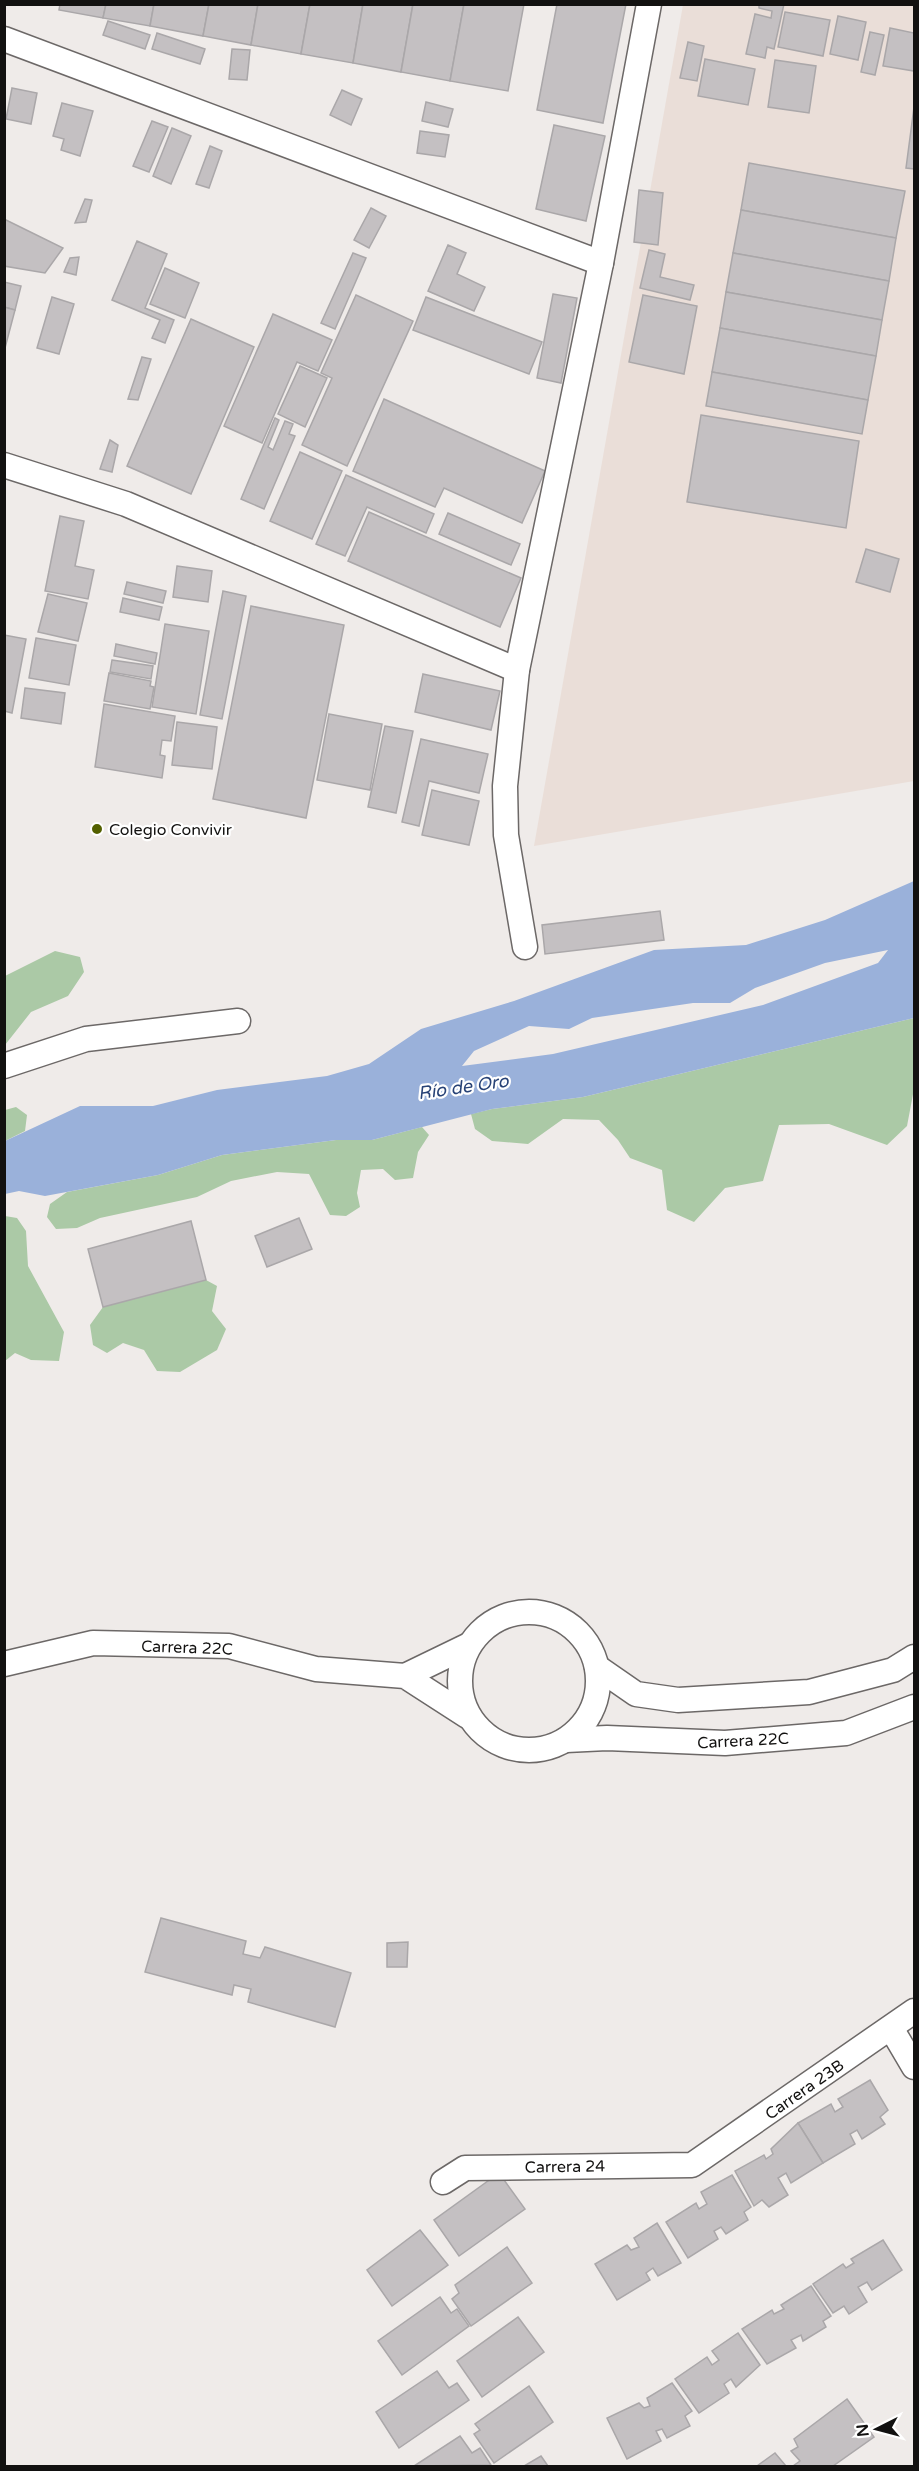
<svg xmlns="http://www.w3.org/2000/svg" width="919" height="2471" font-family="'Varela Round',sans-serif">
  <rect width="100%" height="100%" fill="#efebe9"/>
  <polygon fill="#eaded8" points="683,5 914,5 914,781 534,846"/>
  <g fill="#abc9a6">
    <polygon points="55,951 80,957 84,972 68,996 31,1012 5,1045 5,976"/>
    <polygon points="914,1018 914,1089 907,1126 887,1145 829,1124 779,1125 763,1181 725,1188 694,1222 667,1210 662,1170 630,1158 618,1140 599,1120 563,1119 528,1144 492,1141 475,1129 471,1114 492,1109 583,1097"/>
    <polygon points="16,1107 27,1115 25,1131 5,1141 5,1110"/>
    <polygon points="422,1127 429,1135 418,1152 413,1178 395,1180 383,1169 361,1170 357,1193 360,1207 346,1216 330,1215 309,1174 277,1172 231,1181 197,1197 100,1218 77,1228 56,1229 47,1217 50,1204 67,1192 158,1175 222,1155 336,1140 372,1140"/>
    <polygon points="5,1216 17,1218 26,1231 28,1266 64,1332 59,1361 31,1360 15,1353 5,1361"/>
    <polygon points="206,1280 217,1286 212,1311 226,1329 217,1350 180,1372 157,1371 144,1350 123,1343 107,1353 93,1345 90,1325 103,1307"/>
  </g>
  <path fill="#9ab1da" fill-rule="evenodd" d="M914,881V1018L583,1097L492,1109L372,1140H336L222,1155L158,1175L45,1196L19,1191L5,1194V1141L80,1106H153L217,1090L327,1076L369,1064L421,1029L514,1001L654,950L746,945L825,920ZM888,950L878,963L763,1005L553,1054L462,1066L474,1051L529,1026L569,1029L592,1018L693,1003H730L755,988L825,963Z"/>
  <g fill="#c4c0c2" stroke="#aaa7a9" stroke-width="1.5">
    <polygon points="60,4 106,4 103,18 59,10"/>
    <polygon points="106,4 154,4 150,26 103,18"/>
    <polygon points="154,4 209,4 203,36 150,26"/>
    <polygon points="209,4 258,4 251,45 203,36"/>
    <polygon points="258,4 310,4 301,54 251,45"/>
    <polygon points="310,4 363,4 353,63 301,54"/>
    <polygon points="363,4 413,4 401,72 353,63"/>
    <polygon points="413,4 464,4 450,81 401,72"/>
    <polygon points="464,4 524,4 508,91 450,81"/>
    <polygon points="557,4 626,4 603,123 537,110"/>
    <polygon points="759,4 784,4 774,49 767,47 765,58 746,54 755,14 771,18 772,11 759,8"/>
    <polygon points="785,12 830,20 823,56 778,47"/>
    <polygon points="838,16 866,22 858,60 830,54"/>
    <polygon points="108,21 150,35 145,49 103,35"/>
    <polygon points="890,28 914,33 914,71 883,66"/>
    <polygon points="870,32 884,35 875,75 861,72"/>
    <polygon points="157,33 205,49 200,64 152,49"/>
    <polygon points="688,42 704,46 697,81 680,78"/>
    <polygon points="232,49 250,50 247,80 229,79"/>
    <polygon points="705,59 755,69 748,105 698,96"/>
    <polygon points="775,60 816,66 809,113 768,107"/>
    <polygon points="12,88 37,93 31,124 6,119"/>
    <polygon points="342,90 362,99 351,125 330,115"/>
    <polygon points="426,102 453,109 448,127 422,121"/>
    <polygon points="62,103 93,111 80,156 61,150 64,139 53,136"/>
    <polygon points="914,107 914,169 906,168"/>
    <polygon points="152,121 168,127 149,172 133,166"/>
    <polygon points="554,125 605,136 586,221 536,209"/>
    <polygon points="172,128 191,136 171,184 153,176"/>
    <polygon points="420,131 449,135 445,157 417,153"/>
    <polygon points="210,146 222,151 209,188 196,184"/>
    <polygon points="749,163 905,191 896,238 741,210"/>
    <polygon points="639,190 663,193 658,245 634,242"/>
    <polygon points="85,199 92,200 86,222 75,223"/>
    <polygon points="371,208 386,216 369,248 354,240"/>
    <polygon points="741,210 896,238 889,281 733,253"/>
    <polygon points="4,219 63,248 45,273 4,266"/>
    <polygon points="137,241 167,254 145,308 174,320 165,343 152,338 160,320 112,300"/>
    <polygon points="448,245 466,253 457,274 485,287 474,311 428,291"/>
    <polygon points="649,250 665,254 660,277 694,285 690,300 640,288"/>
    <polygon points="353,253 366,258 335,329 321,323"/>
    <polygon points="733,253 889,281 882,320 726,292"/>
    <polygon points="79,257 76,275 64,272 70,258"/>
    <polygon points="165,268 199,283 185,318 150,304"/>
    <polygon points="4,282 21,286 15,310 4,307"/>
    <polygon points="726,292 882,320 876,356 720,328"/>
    <polygon points="553,294 577,298 561,383 537,378"/>
    <polygon points="356,295 413,321 347,466 302,445 332,378 321,373"/>
    <polygon points="643,295 697,306 684,374 629,362"/>
    <polygon points="52,297 74,304 59,354 37,348"/>
    <polygon points="426,297 542,342 529,374 413,330"/>
    <polygon points="4,307 15,310 5,348 4,348"/>
    <polygon points="273,314 332,340 318,371 297,362 262,443 224,426"/>
    <polygon points="191,319 254,347 191,494 127,466"/>
    <polygon points="720,328 876,356 868,400 712,372"/>
    <polygon points="142,357 151,359 138,400 128,399"/>
    <polygon points="300,366 327,378 305,427 278,414"/>
    <polygon points="712,372 868,400 862,434 706,406"/>
    <polygon points="384,399 545,471 522,523 444,488 435,507 353,471"/>
    <polygon points="701,415 859,441 846,528 687,502"/>
    <polygon points="275,418 279,420 268,447 273,450 285,421 293,424 289,434 295,436 264,509 241,499"/>
    <polygon points="110,440 118,445 112,472 100,469"/>
    <polygon points="300,452 342,471 312,539 270,521"/>
    <polygon points="346,475 434,514 426,533 367,507 345,556 316,544"/>
    <polygon points="369,512 521,578 500,627 348,561"/>
    <polygon points="448,513 520,544 511,565 439,534"/>
    <polygon points="60,516 84,521 75,566 94,570 88,599 45,591"/>
    <polygon points="866,549 899,559 890,592 856,582"/>
    <polygon points="177,566 212,571 208,602 173,597"/>
    <polygon points="127,582 166,591 163,603 124,594"/>
    <polygon points="223,591 246,596 222,719 200,715"/>
    <polygon points="48,594 87,603 78,641 38,632"/>
    <polygon points="123,598 162,607 159,620 120,612"/>
    <polygon points="251,606 344,625 306,818 213,799"/>
    <polygon points="165,624 209,631 196,714 152,707"/>
    <polygon points="4,635 26,639 12,713 4,711"/>
    <polygon points="36,638 76,645 69,685 29,678"/>
    <polygon points="116,644 157,653 155,664 114,656"/>
    <polygon points="112,660 153,666 151,679 110,672"/>
    <polygon points="109,673 151,681 150,686 154,687 150,709 104,701"/>
    <polygon points="423,674 500,691 491,730 415,712"/>
    <polygon points="25,688 65,693 61,724 21,718"/>
    <polygon points="104,704 175,716 171,741 162,740 160,755 165,756 162,778 95,767"/>
    <polygon points="329,714 382,724 370,790 317,780"/>
    <polygon points="177,722 217,727 212,769 172,765"/>
    <polygon points="385,726 413,731 396,813 368,807"/>
    <polygon points="421,739 488,754 479,793 429,781 419,826 402,822"/>
    <polygon points="432,790 479,801 469,845 422,835"/>
    <polygon points="660,911 664,940 545,954 542,925"/>
    <polygon points="299,1218 312,1249 267,1267 255,1236"/>
    <polygon points="191,1221 206,1280 103,1307 88,1249"/>
    <polygon points="161,1918 246,1941 243,1954 260,1958 265,1947 351,1973 335,2027 248,2002 251,1989 234,1985 232,1995 145,1972"/>
    <polygon points="408,1942 407,1967 387,1967 387,1943"/>
    <polygon points="870,2080 888,2110 880,2117 885,2124 862,2139 857,2130 850,2134 855,2144 823,2163 798,2123 831,2104 835,2112 843,2107 838,2099"/>
    <polygon points="798,2123 823,2163 791,2183 786,2173 778,2178 788,2195 769,2207 762,2200 754,2206 735,2171 764,2155 766,2159 773,2154 771,2149"/>
    <polygon points="499,2173 525,2209 459,2256 434,2220"/>
    <polygon points="732,2175 751,2207 744,2212 748,2220 726,2234 721,2227 714,2231 718,2239 688,2258 666,2222 696,2203 699,2209 707,2204 701,2192"/>
    <polygon points="657,2223 681,2263 658,2276 653,2268 646,2273 650,2280 617,2300 595,2264 627,2245 631,2250 639,2247 634,2238"/>
    <polygon points="420,2230 448,2265 392,2306 367,2270"/>
    <polygon points="883,2240 902,2270 872,2290 867,2282 858,2287 867,2302 849,2314 844,2306 833,2313 813,2284 843,2264 846,2268 854,2263 851,2259"/>
    <polygon points="507,2247 532,2283 471,2326 452,2299 459,2293 455,2285"/>
    <polygon points="811,2286 831,2316 823,2321 826,2327 803,2341 801,2335 791,2340 796,2348 767,2364 742,2329 772,2310 774,2314 784,2309 781,2305"/>
    <polygon points="440,2297 451,2313 457,2309 469,2326 402,2375 378,2341"/>
    <polygon points="518,2317 544,2352 482,2397 457,2361"/>
    <polygon points="738,2333 760,2365 736,2387 731,2379 724,2384 729,2393 699,2413 675,2379 707,2357 712,2365 719,2360 712,2351"/>
    <polygon points="437,2371 449,2388 457,2383 469,2400 399,2448 376,2412"/>
    <polygon points="672,2383 692,2411 685,2416 690,2426 667,2438 662,2429 656,2431 661,2441 627,2459 607,2418 639,2403 644,2408 650,2406 647,2398"/>
    <polygon points="529,2386 553,2422 494,2463 474,2434 480,2430 475,2424"/>
    <polygon points="847,2399 874,2437 833,2466 793,2466 800,2461 791,2451 798,2447 794,2439"/>
    <polygon points="460,2436 472,2453 480,2448 491,2465 414,2466"/>
    <polygon points="775,2453 786,2466 757,2466"/>
    <polygon points="541,2456 548,2466 524,2466"/>
  </g>
  <g fill="none" stroke-linecap="round" stroke-linejoin="round">
    <defs>
      <g id="minor">
        <polyline points="4,39 601,263"/>
        <polyline points="4,465 126,504 517,670"/>
        <polyline points="525,947 506,835 505,786 517,670 601,263 649,4"/>
        <polyline points="4,1066 86,1039 238,1021"/>
        <circle cx="529" cy="1681" r="69"/>
        <polyline points="4,1664 93,1643 229,1646 316,1669 405,1676 467,1716"/>
        <polyline points="597,1667 636,1694 678,1700 809,1692 893,1670 914,1657"/>
        <polyline points="405,1676 469,1645"/>
        <polyline points="566,1740 607,1738 725,1743 846,1733 914,1707"/>
        <polyline points="891,2028 914,2067"/>
        <polyline points="443,2182 465,2168 692,2165 914,2011"/>
      </g>
    </defs>
    <use href="#minor" stroke="#6c6867" stroke-width="27"/>
    <use href="#minor" stroke="#fff" stroke-width="24"/>
  </g>
  <circle fill="#536000" stroke="#fff" stroke-width="2" cx="97" cy="829" r="6"/>
  <g text-anchor="middle" stroke-width="4.5" stroke-linejoin="round" paint-order="stroke">
    <g font-size="16" fill="#121110" stroke="#fff" text-anchor="start">
      <text x="109" y="835">Colegio Convivir</text>
    </g>
    <g font-size="16" fill="#121110" stroke="#fff">
      <text transform="translate(187 1647) rotate(2)" y="6">Carrera 22C</text>
      <text transform="translate(743 1740) rotate(-3)" y="6">Carrera 22C</text>
      <text transform="translate(804 2089) rotate(-35)" y="6">Carrera 23B</text>
      <text transform="translate(565 2166) rotate(-1)" y="6">Carrera 24</text>
    </g>
    <g font-size="18" font-style="italic" fill="#274276" stroke="#fff">
      <text transform="translate(463 1087) rotate(-8)" y="6">Río de Oro</text>
    </g>
  </g>
  <rect width="919" height="2471" fill="none" stroke="#121110" stroke-width="12"/>
  <g transform="translate(877 2429) rotate(264)" stroke="#ffffff" stroke-width="4.5" paint-order="stroke">
  <path d="M0-4.5L10 22L0 15L-10 22Z" fill="#121110"/>
  <text y="-9" font-size="16" font-weight="bold" text-anchor="middle" fill="#121110">N</text>
  </g>
</svg>
